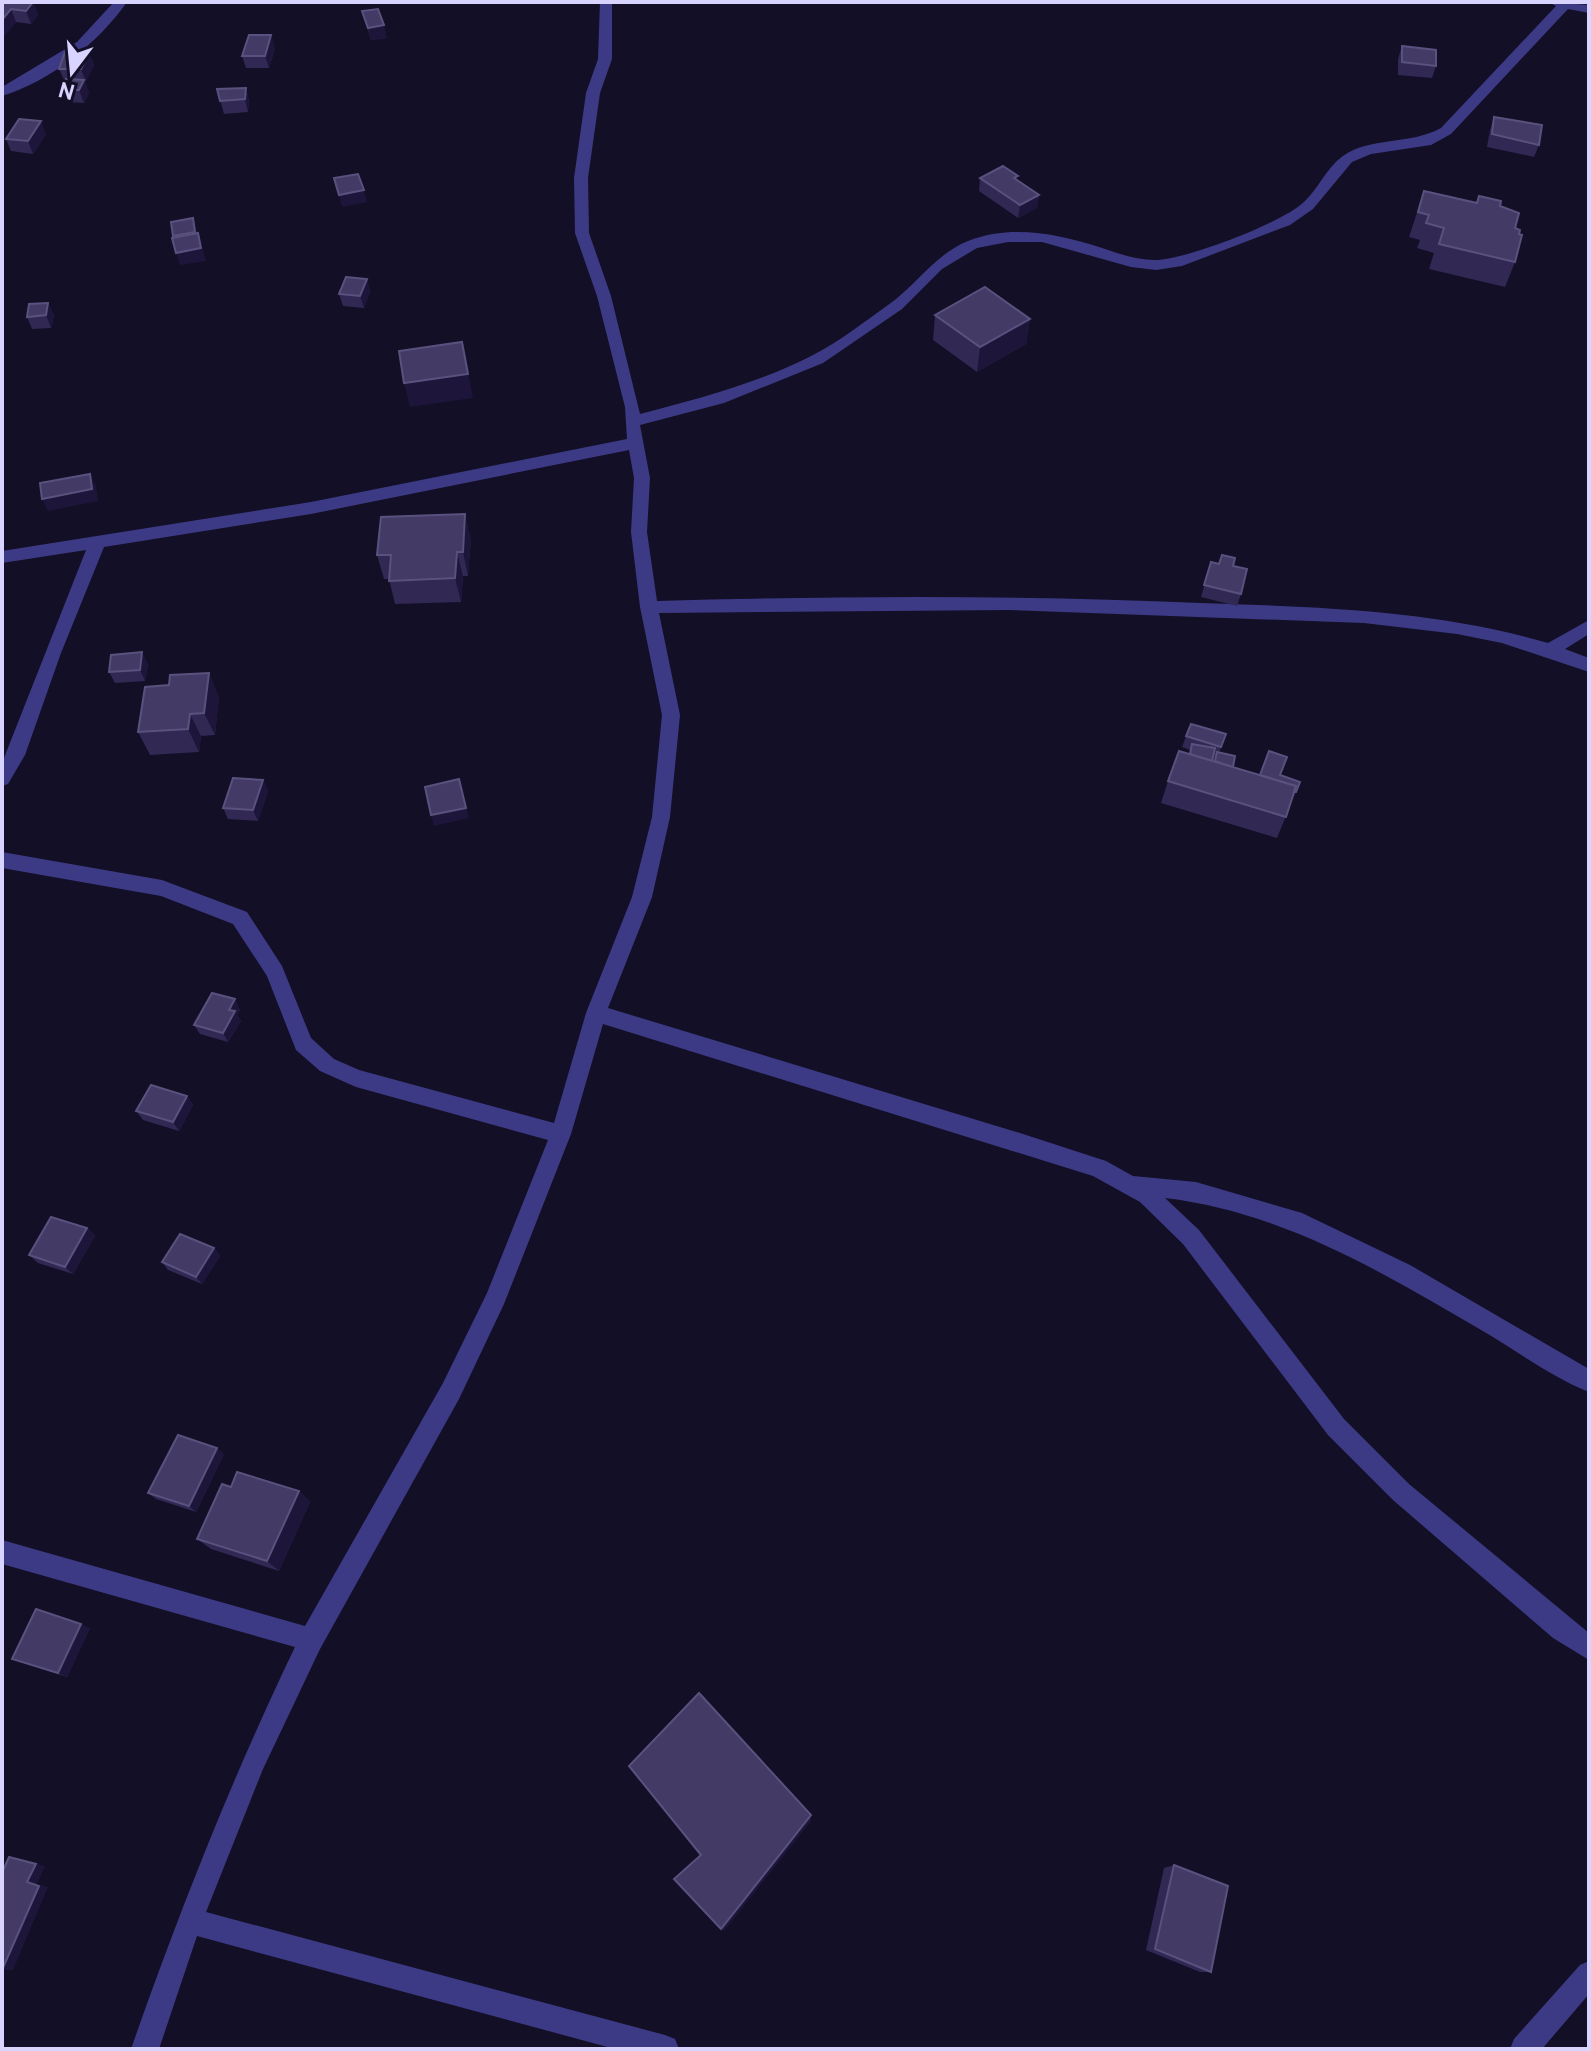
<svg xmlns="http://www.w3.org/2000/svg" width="1591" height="2051" font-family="Overpass,sans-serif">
  <rect width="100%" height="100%" fill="#130f26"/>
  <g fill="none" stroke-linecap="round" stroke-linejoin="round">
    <g fill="#3d3a85" fill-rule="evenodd">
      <path d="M114,2H127C98,43 51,81 2,96V87L77,42Z"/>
      <path d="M600,2H612V59L600,93L588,178L589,233L611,296L640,414C698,399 759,383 813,355C839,342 864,322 888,305C917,285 935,254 968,241C1011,224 1058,234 1099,247C1118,253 1138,261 1158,260C1189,258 1282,223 1304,202C1318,189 1327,167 1343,156C1369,137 1410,145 1441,128L1556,6L1548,2L1589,5V13L1568,9L1451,134L1431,145L1371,154L1352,162L1313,209L1290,225L1182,266L1156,270L1131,267L1042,242H1008L977,248L942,269L902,309L823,363L724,403L640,425L650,478L647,532L657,601C838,596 1020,595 1201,603C1318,607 1435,610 1548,643L1589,620V634L1565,649L1589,658V672L1502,643L1457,634L1364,623L1009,610L659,613L680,715L670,817L652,897L608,1008L1020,1133L1106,1161L1133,1176L1196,1182L1302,1213L1410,1265L1589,1369V1392C1554,1378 1521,1354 1488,1334C1387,1275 1284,1212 1165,1198L1199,1230L1344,1419L1409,1484L1589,1633V1660L1553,1638L1393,1500L1328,1435L1183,1244L1140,1202L1093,1176L603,1024L571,1134L504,1304L459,1399L320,1649L263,1769L206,1912L665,2035L675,2039L679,2049H615L197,1936L159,2049H131C179,1912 232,1778 295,1647L2,1564V1540L305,1626L443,1383L487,1293L548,1140L356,1087L320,1071L296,1050L267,976L233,924L161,896L2,868V852L162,880L247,912L282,966L311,1038L334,1059L359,1070L554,1123L586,1013L632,897L652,817L662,715L640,607L631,532L634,478L629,450L311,514L104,547L61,653L25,755L8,784L2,786V763L86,550L2,563V551L311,502L627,439L625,407L597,296L575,233L574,178L586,93L598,59Z"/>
      <polygon points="1589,1961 1589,1994 1542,2049 1510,2049 1514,2039 1580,1965"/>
    </g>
  </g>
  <g fill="#312854">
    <polygon points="2,2 33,2 38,15 31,24 16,22 2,38"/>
    <polygon points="362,11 387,38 371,40"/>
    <polygon points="1402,46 1436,66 1432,78 1398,75 1398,59"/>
    <polygon points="275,48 269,68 246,68 242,56"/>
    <polygon points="89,53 94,65 85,82 89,93 84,103 66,102 61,90 65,82 59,69"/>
    <polygon points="246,88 249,101 248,112 224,114 217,89"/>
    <polygon points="1494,117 1539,145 1534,157 1487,147 1490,130"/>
    <polygon points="46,134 33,154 11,151 6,139"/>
    <polygon points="980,178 1039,195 1037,208 1018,218 979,191"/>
    <polygon points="1424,191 1476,203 1500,206 1515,228 1515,262 1505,287 1429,269 1434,253 1417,248 1420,240 1409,237"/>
    <polygon points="367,279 370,292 364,308 343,306 339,294"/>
    <polygon points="48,303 54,316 51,328 32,329 27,317"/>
    <polygon points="935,315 1030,319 1026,344 977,372 933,340"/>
    <polygon points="471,538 468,576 463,576 461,602 395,604 389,579 384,579 377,555"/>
    <polygon points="1211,562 1233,566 1241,594 1237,606 1201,597"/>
    <polygon points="148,664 145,681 115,683 109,672"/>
    <polygon points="219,696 215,735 201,736 199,752 150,755 138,732"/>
    <polygon points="1226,734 1219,753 1233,767 1260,775 1280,775 1300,782 1277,838 1161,803 1168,781 1189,754 1190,750 1182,747 1186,736"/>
    <polygon points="263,780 268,791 258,821 228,819 223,808"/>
    <polygon points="240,1009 237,1015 241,1021 228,1042 200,1034 194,1025"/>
    <polygon points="187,1096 193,1105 179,1131 143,1120 136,1111"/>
    <polygon points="87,1228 95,1236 73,1274 38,1263 29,1255"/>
    <polygon points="214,1248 220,1256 202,1284 168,1270 162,1262"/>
    <polygon points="224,1454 196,1512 156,1499 148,1493"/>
    <polygon points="231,1487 299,1491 310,1502 279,1571 211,1549 197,1539"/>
    <polygon points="90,1628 67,1677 12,1659"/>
    <polygon points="1174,1865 1211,1972 1200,1972 1146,1950 1164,1868"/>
  </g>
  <g fill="#1d163a">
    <polygon points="33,2 38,15 31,24 26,11"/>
    <polygon points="11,9 16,22 3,38 2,20"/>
    <polygon points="384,25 387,38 371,40 368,28"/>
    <polygon points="271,35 275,48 269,68 265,56"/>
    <polygon points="89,53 94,65 86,82 81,69"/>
    <polygon points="84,80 89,93 84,103 79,90"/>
    <polygon points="246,88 249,101 248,112 245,99"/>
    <polygon points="41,121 46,134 33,154 28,141"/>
    <polygon points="364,190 367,202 342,207 339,195"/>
    <polygon points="1039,195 1037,208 1018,218 1020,205"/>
    <polygon points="193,218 197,231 199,245 178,248 173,236"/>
    <polygon points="198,233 206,261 180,265 176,253"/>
    <polygon points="367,279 370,292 364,308 360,296"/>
    <polygon points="48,303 54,316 51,328 46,315"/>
    <polygon points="1030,319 1026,344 977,372 980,347"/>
    <polygon points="462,342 473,398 410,407 404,383"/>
    <polygon points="90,474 96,486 98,501 48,511 42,499"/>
    <polygon points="465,514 471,538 468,576 463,552"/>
    <polygon points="457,552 463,576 461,602 455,578"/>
    <polygon points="142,652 148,664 145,681 140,670"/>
    <polygon points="209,673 219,696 215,735 204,713"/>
    <polygon points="190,714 201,736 199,752 188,729"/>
    <polygon points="459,779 469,818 434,826 431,815"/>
    <polygon points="263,780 268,791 258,821 253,810"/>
    <polygon points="235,999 240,1009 237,1015 241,1021 228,1042 223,1033 229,1010"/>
    <polygon points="187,1096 193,1105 179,1131 173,1122"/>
    <polygon points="87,1228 95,1236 73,1274 65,1267"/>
    <polygon points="214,1248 220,1256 202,1284 196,1277"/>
    <polygon points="217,1448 224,1454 196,1512 189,1506"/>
    <polygon points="299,1491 310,1502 279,1571 267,1561"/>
    <polygon points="81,1624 90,1628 67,1677 58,1673"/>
    <polygon points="811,1815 811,1821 724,1931 721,1929"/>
    <polygon points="9,1857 45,1866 37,1884 48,1887 13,1970 2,1970 27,1882"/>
  </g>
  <g fill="#433a66" stroke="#5a527e" stroke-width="2">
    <polygon points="2,2 33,2 26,11 11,9 2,20"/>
    <polygon points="378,9 384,25 368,28 362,11"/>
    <polygon points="249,35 271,35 265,56 242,56"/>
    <polygon points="1402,46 1436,50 1436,66 1402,62"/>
    <polygon points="65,52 89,53 81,69 59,69"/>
    <polygon points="66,79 84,80 79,90 61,90"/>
    <polygon points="246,88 245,99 220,101 217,89"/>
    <polygon points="1494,117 1542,125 1539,145 1492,134"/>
    <polygon points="19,119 41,121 28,141 6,139"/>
    <polygon points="1003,166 1018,176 1014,178 1039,195 1020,205 980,178"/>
    <polygon points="358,174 364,190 339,195 334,178"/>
    <polygon points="1424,191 1477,203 1479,196 1501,201 1500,206 1519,213 1515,228 1520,230 1519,234 1522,235 1515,262 1439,244 1444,228 1426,223 1429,215 1418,212"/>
    <polygon points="193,218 195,232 173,236 171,222"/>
    <polygon points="198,233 201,248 176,253 172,238"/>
    <polygon points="346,277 367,279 360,296 339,294"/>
    <polygon points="985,287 1030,319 980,347 935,315"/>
    <polygon points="48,303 46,315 27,317 29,304"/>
    <polygon points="462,342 468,374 404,383 399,351"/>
    <polygon points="90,474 92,489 42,499 40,483"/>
    <polygon points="465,514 463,552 457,552 455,578 389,581 391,555 377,555 381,517"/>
    <polygon points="1222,555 1235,558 1233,566 1247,569 1241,594 1204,585 1211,562 1219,564"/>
    <polygon points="142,652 140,670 109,672 111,655"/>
    <polygon points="209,673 204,713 190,714 188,729 138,732 145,687 169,685 170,675"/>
    <polygon points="1191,724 1226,734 1221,747 1186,736"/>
    <polygon points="1192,744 1215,748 1212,761 1190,754"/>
    <polygon points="1179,751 1296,786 1286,817 1168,781"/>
    <polygon points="1269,751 1287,757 1280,775 1300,782 1296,792 1294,792 1296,786 1260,775"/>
    <polygon points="1217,752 1235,756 1233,767 1215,761"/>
    <polygon points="233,778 263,780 253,810 223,808"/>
    <polygon points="459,779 466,808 431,815 425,787"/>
    <polygon points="212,993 235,999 229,1010 235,1011 223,1033 194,1025"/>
    <polygon points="151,1085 187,1096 173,1122 136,1111"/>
    <polygon points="51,1217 87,1228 65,1267 29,1255"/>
    <polygon points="180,1234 214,1248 196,1277 162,1262"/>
    <polygon points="178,1435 217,1448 189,1506 148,1493"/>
    <polygon points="237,1472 299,1491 267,1561 197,1539 222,1484 231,1487"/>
    <polygon points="36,1609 81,1624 58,1673 12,1659"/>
    <polygon points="699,1693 811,1815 721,1929 674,1879 701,1855 629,1766"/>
    <polygon points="9,1857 36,1864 27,1882 39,1886 2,1970 2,1873"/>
    <polygon points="1174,1865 1228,1886 1211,1972 1155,1949"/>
  </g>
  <rect width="1591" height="2051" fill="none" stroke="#d9d4ff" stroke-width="8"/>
  <g transform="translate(72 72) rotate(196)" stroke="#130f26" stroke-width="6" paint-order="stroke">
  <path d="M0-6L14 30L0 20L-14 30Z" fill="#d9d4ff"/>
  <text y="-12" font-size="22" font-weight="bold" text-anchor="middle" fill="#d9d4ff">N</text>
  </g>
</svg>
